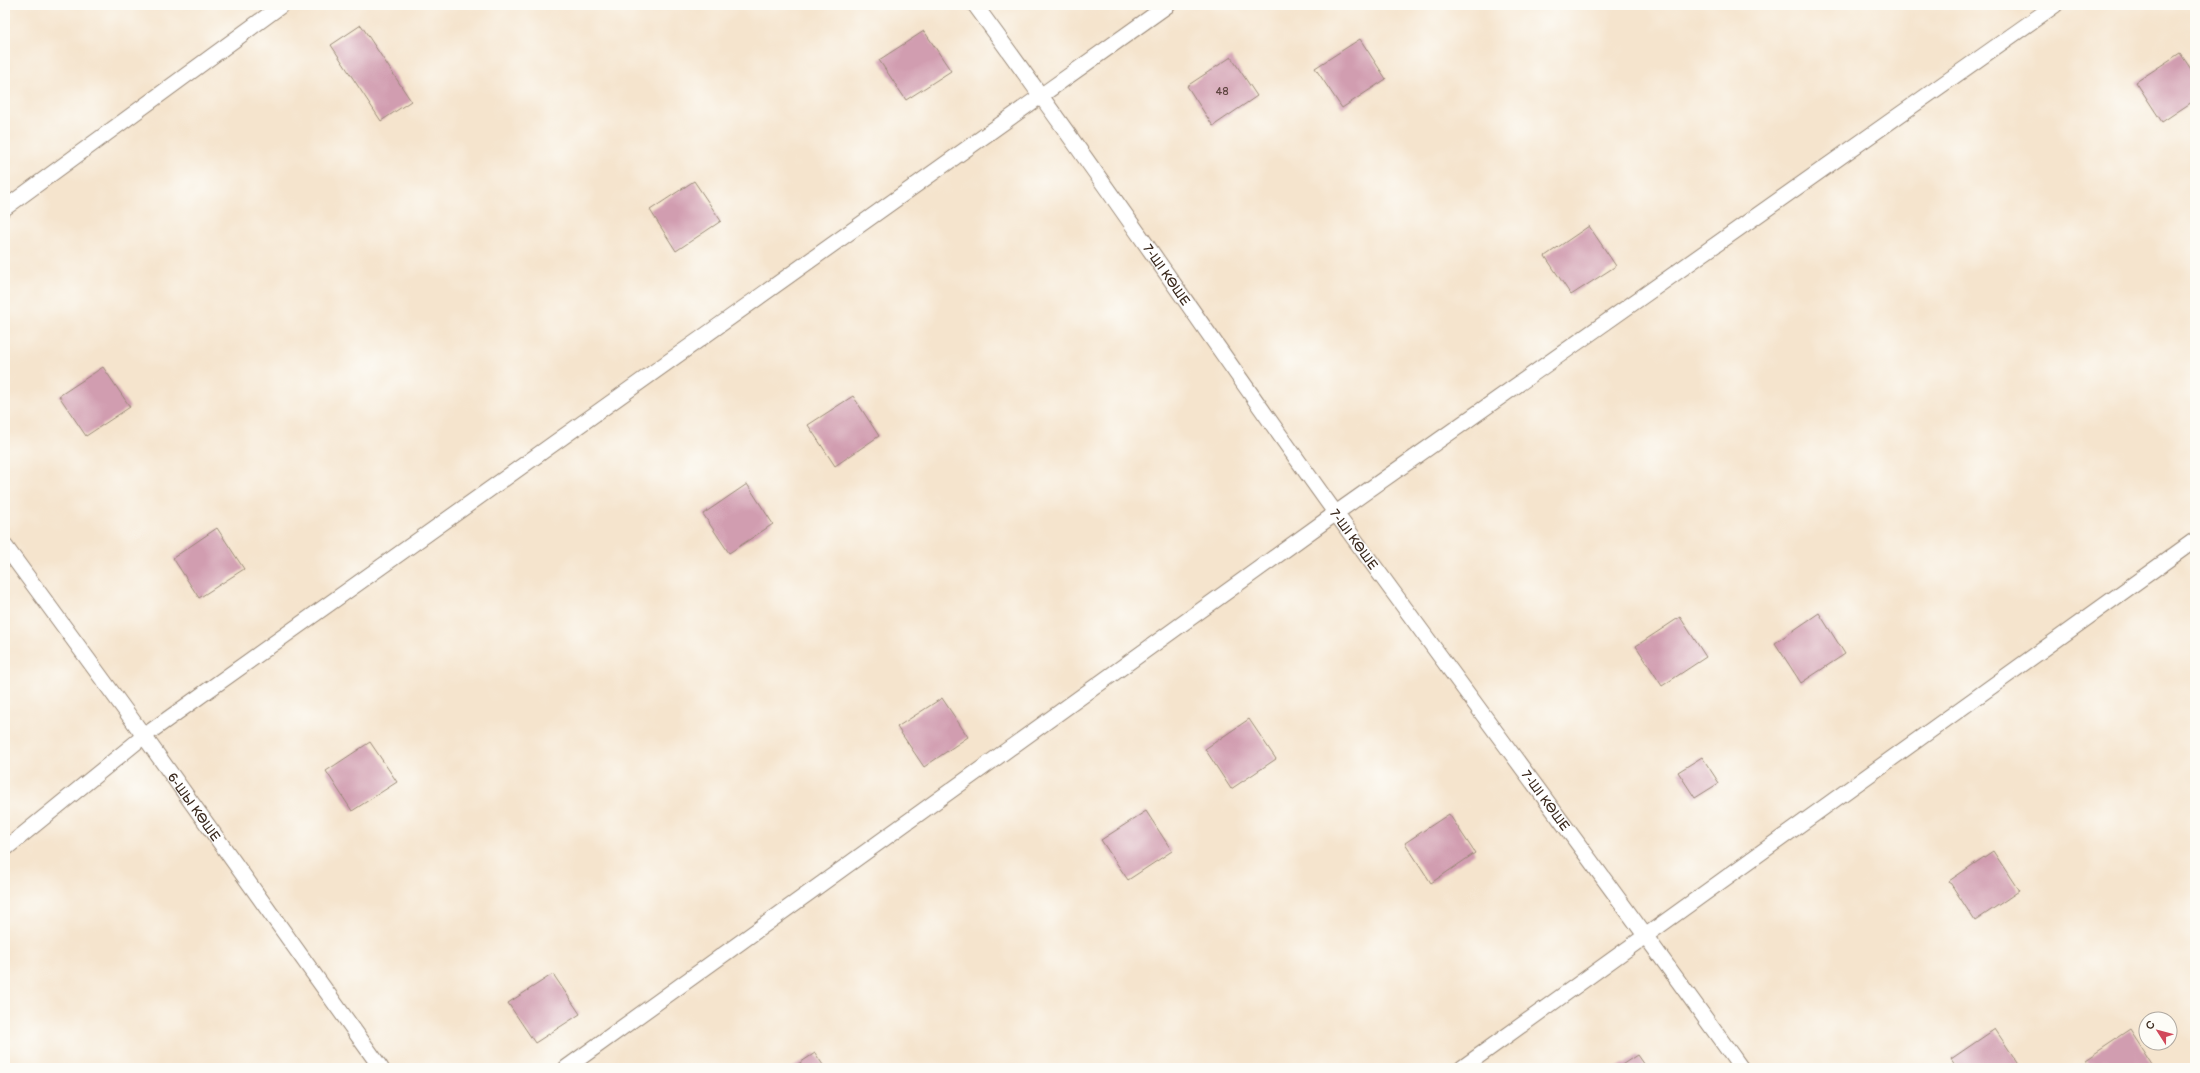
<svg xmlns="http://www.w3.org/2000/svg" width="2200" height="1073" font-family="'Balsamiq Sans',sans-serif">
  <rect width="100%" height="100%" fill="#fdfcf7"/>
  <filter id="ink" filterUnits="userSpaceOnUse"><feTurbulence type="fractalNoise" baseFrequency=".025" numOctaves="2"/><feDisplacementMap in="SourceGraphic" scale="8" xChannelSelector="R" yChannelSelector="G"/><feConvolveMatrix kernelMatrix="1 2 1 2 8 2 1 2 1" color-interpolation-filters="sRGB"/></filter>
  <filter id="wash" filterUnits="userSpaceOnUse"><feTurbulence type="fractalNoise" baseFrequency=".012" numOctaves="4" result="noise"/><feDisplacementMap in="SourceGraphic" scale="16" xChannelSelector="R" yChannelSelector="G"/><feGaussianBlur stdDeviation="0.9" result="paint"/><feColorMatrix in="noise" values="0 0 0 0 0 0 0 0 0 0 0 0 0 0 0 0 0 1.4 0 .05"/><feComposite in="paint" operator="in"/></filter>
  <g filter="url(#wash)">
    <rect width="100%" height="100%" fill="#f5e4cd"/>
    <g id="blocks">
      <g fill="#d19db0">
        <polygon points="361,25 411,101 381,121 331,45"/>
        <polygon points="924,31 951,71 906,100 879,60"/>
        <polygon points="1360,39 1386,79 1342,108 1315,68"/>
        <polygon points="2180,53 2195,75 2195,100 2162,122 2136,82"/>
        <polygon points="1231,57 1257,96 1213,126 1187,86"/>
        <polygon points="694,181 721,221 676,251 650,210"/>
        <polygon points="1589,226 1616,266 1571,295 1545,256"/>
        <polygon points="103,367 130,407 86,436 59,396"/>
        <polygon points="853,396 879,436 835,466 808,425"/>
        <polygon points="747,484 773,524 729,553 703,514"/>
        <polygon points="217,528 244,569 199,598 173,558"/>
        <polygon points="1819,613 1845,654 1801,683 1775,643"/>
        <polygon points="1680,617 1706,657 1662,686 1636,646"/>
        <polygon points="942,698 968,737 924,767 897,727"/>
        <polygon points="1249,719 1276,759 1231,789 1205,749"/>
        <polygon points="370,742 397,782 352,811 326,771"/>
        <polygon points="1702,757 1719,783 1695,798 1678,772"/>
        <polygon points="1146,811 1172,851 1128,880 1101,840"/>
        <polygon points="1449,814 1475,853 1431,883 1405,843"/>
        <polygon points="1993,851 2019,891 1975,921 1949,881"/>
        <polygon points="553,974 580,1014 535,1043 508,1003"/>
        <polygon points="1995,1029 2021,1068 1957,1068 1951,1059"/>
        <polygon points="2130,1029 2155,1068 2091,1068 2085,1059"/>
        <polygon points="815,1053 825,1068 792,1068"/>
        <polygon points="1637,1055 1646,1068 1617,1068"/>
      </g>
    </g>
  </g>
  <g filter="url(#ink)">
    <use href="#blocks" fill-opacity="0" stroke="#988776" stroke-width="1"/>
    <g fill="none" stroke-linecap="round" stroke-linejoin="round">
      <defs>
        <g id="service">
          <path id="s1" d="M975,5C1099,173 1215,346 1337,515C1471,700 1608,882 1741,1068"/>
          <polyline points="5,208 282,5"/>
          <path id="s2" d="M5,546L144,736L381,1068"/>
          <polyline points="5,849 144,736 1168,5"/>
          <polyline points="566,1068 1336,513 2055,5"/>
          <polyline points="1462,1068 2195,540"/>
        </g>
      </defs>
      <use href="#service" stroke="#988776" stroke-width="17"/>
      <use href="#service" stroke="#fff" stroke-width="15"/>
    </g>
  </g>
  <g text-anchor="middle" stroke-width="4" stroke-linejoin="round" paint-order="stroke">
    <g font-size="11" fill="#604742">
      <text x="1222" y="95">48</text>
    </g>
    <g font-size="13" fill="#3b2a1e" stroke="#fdfcf7">
      <text dy="5" stroke="none"><textPath href="#s1" startOffset="331">7-ШІ КӨШЕ</textPath></text>
      <text dy="5" stroke="none"><textPath href="#s1" startOffset="655">7-ШІ КӨШЕ</textPath></text>
      <text dy="5" stroke="none"><textPath href="#s1" startOffset="979">7-ШІ КӨШЕ</textPath></text>
      <text dy="5" stroke="none"><textPath href="#s2" startOffset="322">6-ШЫ КӨШЕ</textPath></text>
    </g>
  </g>
  <rect width="2200" height="1073" fill="none" stroke="#fdfcf7" stroke-width="20"/>
  <g transform="translate(2158 1031) rotate(306)"><circle r="19" fill="#fdfcf7" stroke="#afa8a0"/>
  <path d="M0-3L7 15L0 10L-7 15Z" fill="#d1495b"/>
  <text y="-6" font-size="11" font-weight="bold" text-anchor="middle" fill="#3b2a1e">С</text>
  </g>
</svg>
